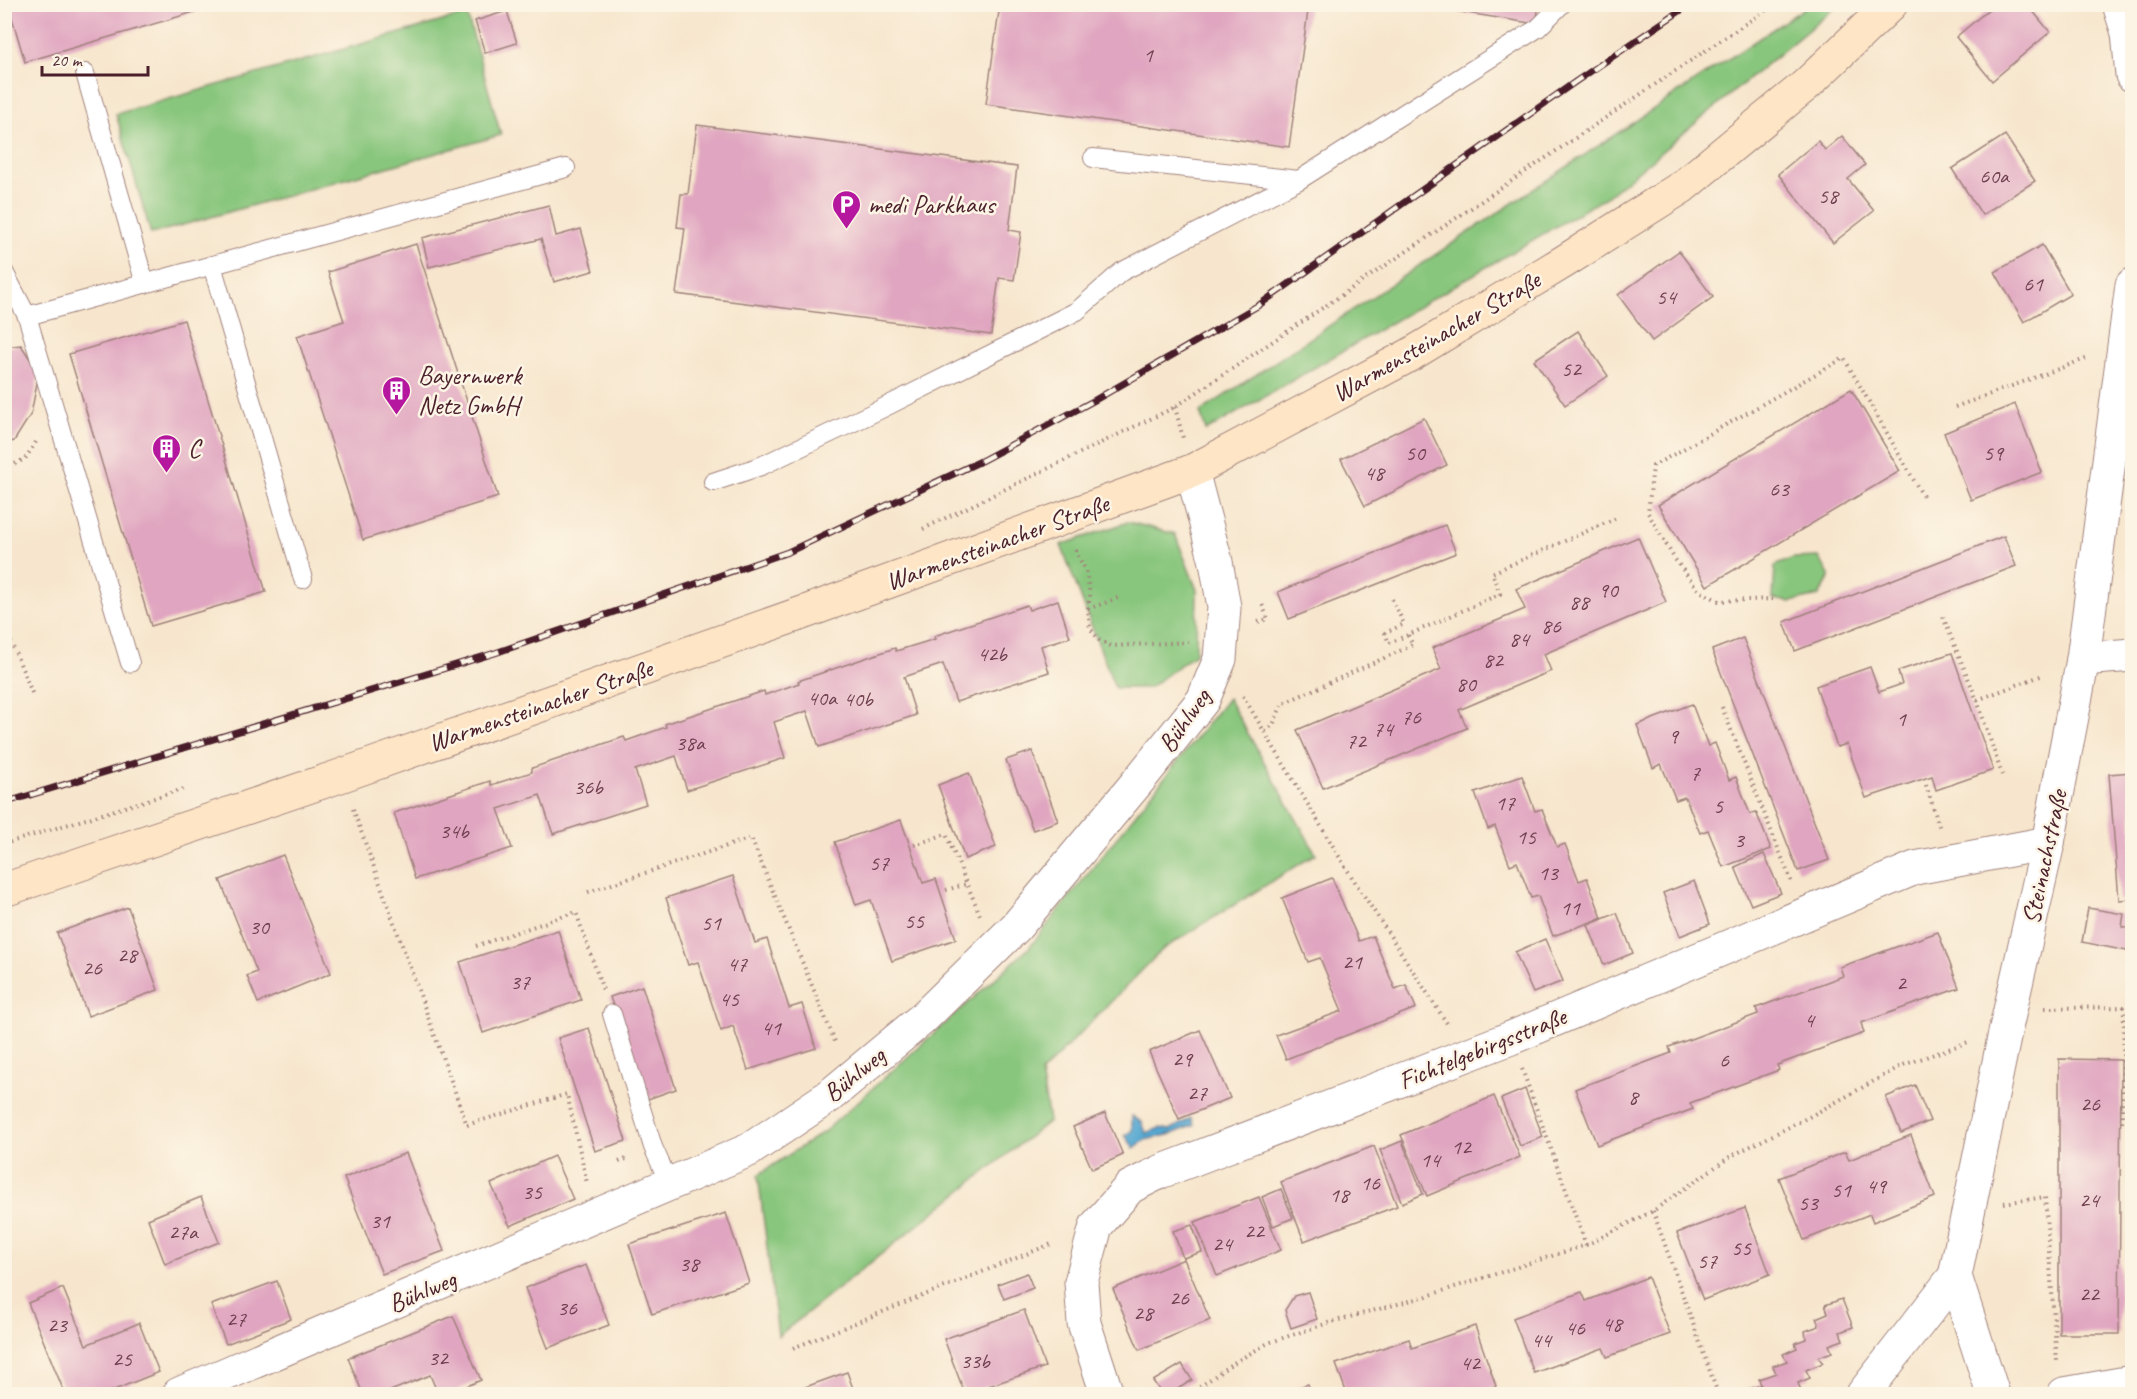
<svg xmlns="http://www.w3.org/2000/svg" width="2137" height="1399" font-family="Caveat,sans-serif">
  <rect width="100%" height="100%" fill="#fcf5e5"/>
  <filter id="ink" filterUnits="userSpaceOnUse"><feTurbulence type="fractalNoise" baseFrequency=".0167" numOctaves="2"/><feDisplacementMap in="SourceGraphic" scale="12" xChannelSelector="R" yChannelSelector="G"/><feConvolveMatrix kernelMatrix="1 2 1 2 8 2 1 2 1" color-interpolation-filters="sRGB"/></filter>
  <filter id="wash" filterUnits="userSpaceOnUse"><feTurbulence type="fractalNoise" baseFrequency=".008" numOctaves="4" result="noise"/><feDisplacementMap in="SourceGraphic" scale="24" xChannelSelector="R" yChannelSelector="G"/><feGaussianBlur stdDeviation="1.35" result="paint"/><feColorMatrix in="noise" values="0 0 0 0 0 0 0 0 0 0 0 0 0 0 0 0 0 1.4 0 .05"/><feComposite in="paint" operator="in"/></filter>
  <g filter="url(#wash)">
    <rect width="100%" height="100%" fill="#f7e6cd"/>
    <g fill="#88c67d" stroke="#697254" stroke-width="1.5">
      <polygon points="1809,5 1838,5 1608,196 1206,431 1200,412"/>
      <polygon points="467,14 501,135 151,234 116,114"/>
      <polygon points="1128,522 1175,534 1197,590 1196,653 1149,688 1115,688 1061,545"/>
      <polygon points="1819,557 1830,577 1819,596 1790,602 1773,599 1775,566 1793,558"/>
      <polygon points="1228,698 1316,854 1163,949 1041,1073 1049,1121 778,1336 758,1175 825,1131 1028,949"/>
    </g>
    <polygon fill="#56a8d1" stroke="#50647e" stroke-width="1.5" points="1132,1116 1142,1122 1146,1133 1160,1128 1170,1130 1191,1118 1194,1125 1172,1134 1145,1140 1134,1148 1125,1135 1132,1131"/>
    <g id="blocks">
      <g fill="#e0a5c0">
        <polygon points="8,4 218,4 218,5 25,62"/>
        <polygon points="1000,4 1309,4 1289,147 986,104"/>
        <polygon points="1411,4 1539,4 1536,24"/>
        <polygon points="1995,4 2027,4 2050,32 1992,81 1956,37"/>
        <polygon points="507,11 517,43 485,53 475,21"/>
        <polygon points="697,125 1017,167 1009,230 1021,232 1014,280 999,278 991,335 676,294 685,228 677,227 681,194 688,194"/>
        <polygon points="2005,135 2035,181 1982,215 1952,169"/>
        <polygon points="1842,136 1865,165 1848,179 1874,211 1833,243 1778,174 1818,141 1825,150"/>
        <polygon points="549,205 556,236 581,229 593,271 554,282 541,239 429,267 422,238"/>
        <polygon points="416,244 498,497 363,540 297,336 344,321 328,272"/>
        <polygon points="2042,245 2071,294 2024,322 1995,272"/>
        <polygon points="1679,251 1713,297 1652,341 1618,295"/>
        <polygon points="184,320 266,592 151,626 69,354"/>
        <polygon points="1578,331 1608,376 1565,405 1534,360"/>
        <polygon points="21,345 39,373 31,414 14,441 4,444 4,347"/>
        <polygon points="1851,389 1900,471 1707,586 1658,505"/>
        <polygon points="2015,404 2042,472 1971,500 1944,433"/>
        <polygon points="1424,418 1447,465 1365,506 1341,459"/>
        <polygon points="1445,525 1456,553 1289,619 1278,592"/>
        <polygon points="2004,536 2016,566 1795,651 1784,622"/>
        <polygon points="1638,537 1666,602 1544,654 1551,671 1459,710 1467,728 1323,788 1297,730 1441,669 1432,648 1525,609 1516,589"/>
        <polygon points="1058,600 1070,637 1041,646 1049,672 956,702 943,664 904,677 916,715 819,747 807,711 774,722 785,758 687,790 676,756 635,770 646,804 553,834 540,795 498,809 512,848 415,879 394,813 490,781 491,785 532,772 532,768 624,737 626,741 666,727 665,724 764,691 765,695 799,683 798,681 895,648 896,651 935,639 934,636 1027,605 1029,610"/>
        <polygon points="1743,638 1829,860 1798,871 1712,650"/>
        <polygon points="1952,653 1993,770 1936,790 1932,776 1866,798 1847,744 1837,747 1816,686 1870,667 1879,692 1902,684 1898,671"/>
        <polygon points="1692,704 1708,746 1715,743 1729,780 1736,777 1750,814 1756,812 1771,849 1723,867 1708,830 1700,833 1685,797 1676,800 1661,764 1653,768 1637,725"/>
        <polygon points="1032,751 1058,821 1033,830 1006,760"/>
        <polygon points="2132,772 2132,899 2119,900 2109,774"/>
        <polygon points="969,773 996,847 965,859 938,785"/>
        <polygon points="1522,776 1535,811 1542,809 1557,847 1565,844 1579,881 1587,878 1602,918 1553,936 1538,896 1531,898 1517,862 1510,865 1495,826 1488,829 1475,793"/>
        <polygon points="901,820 923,883 936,879 956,939 892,961 871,900 856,905 835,842"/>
        <polygon points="1764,854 1781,893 1751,905 1735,867"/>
        <polygon points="283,855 331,973 258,1003 247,976 257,972 220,880"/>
        <polygon points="733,876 755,943 767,939 789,1008 802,1004 816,1048 748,1070 733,1026 721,1031 698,962 688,965 666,898"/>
        <polygon points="1332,878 1359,941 1373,936 1395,989 1406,985 1416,1008 1286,1059 1276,1035 1342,1011 1320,958 1308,962 1282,898"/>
        <polygon points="1694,881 1710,924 1680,936 1663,893"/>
        <polygon points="128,907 158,990 88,1016 57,933"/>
        <polygon points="2088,908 2124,914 2122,927 2132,929 2132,952 2082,942"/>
        <polygon points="1617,913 1633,953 1604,965 1588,925"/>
        <polygon points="558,930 581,1000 483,1033 460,962"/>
        <polygon points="1938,932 1959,988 1861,1023 1864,1033 1777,1065 1779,1070 1690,1103 1693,1109 1597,1145 1575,1089 1671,1053 1669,1047 1758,1014 1756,1008 1843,976 1840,967"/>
        <polygon points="1545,939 1563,981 1533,993 1515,952"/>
        <polygon points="642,986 676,1089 645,1100 610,997"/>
        <polygon points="589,1028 626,1141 595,1151 558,1038"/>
        <polygon points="1200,1030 1230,1098 1179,1119 1149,1052"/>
        <polygon points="2059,1059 2121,1060 2119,1334 2059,1334"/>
        <polygon points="1915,1085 1930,1121 1901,1133 1886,1097"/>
        <polygon points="1525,1089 1543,1137 1520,1146 1501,1099"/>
        <polygon points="1494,1096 1520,1157 1427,1196 1401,1135"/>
        <polygon points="1105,1113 1123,1155 1092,1169 1073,1127"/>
        <polygon points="1911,1135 1935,1197 1873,1222 1870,1214 1804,1240 1779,1178 1845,1152 1849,1160"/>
        <polygon points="1402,1141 1423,1194 1402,1203 1380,1150"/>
        <polygon points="1374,1146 1397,1206 1304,1241 1281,1182"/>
        <polygon points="406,1153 444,1251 382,1274 344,1178"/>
        <polygon points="554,1156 573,1199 510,1226 491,1184"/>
        <polygon points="1281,1189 1293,1218 1273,1226 1262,1197"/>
        <polygon points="201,1197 219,1242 165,1264 148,1219"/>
        <polygon points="1259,1197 1281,1250 1217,1276 1195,1222"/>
        <polygon points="1745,1208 1770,1274 1703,1300 1677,1233"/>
        <polygon points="726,1213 749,1283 652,1314 629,1244"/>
        <polygon points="1192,1225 1202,1252 1183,1258 1173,1231"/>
        <polygon points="1184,1259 1210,1320 1139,1350 1113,1289"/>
        <polygon points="586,1265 609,1325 548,1348 525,1288"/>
        <polygon points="1027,1273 1033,1288 1004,1299 998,1284"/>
        <polygon points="1648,1277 1670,1334 1607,1357 1603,1348 1534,1373 1513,1318 1582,1292 1586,1301"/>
        <polygon points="277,1281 291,1319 226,1344 211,1305"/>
        <polygon points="63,1288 86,1345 139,1323 159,1372 104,1394 65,1394 28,1303"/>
        <polygon points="1308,1292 1317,1319 1291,1328 1285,1310 1294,1296"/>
        <polygon points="1842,1299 1853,1327 1840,1332 1843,1340 1829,1345 1832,1352 1818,1357 1823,1363 1806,1370 1810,1378 1798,1383 1801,1391 1791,1394 1751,1394 1749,1389 1761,1385 1759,1379 1776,1373 1773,1366 1787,1361 1783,1354 1797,1348 1795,1343 1806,1339 1805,1331 1819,1326 1816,1318 1828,1313 1825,1305"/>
        <polygon points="1024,1310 1045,1367 965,1394 944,1339"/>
        <polygon points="453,1316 481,1380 448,1394 438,1394 430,1375 383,1394 363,1394 348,1358"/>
        <polygon points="1475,1326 1496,1386 1472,1394 1347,1394 1336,1364 1409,1339 1412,1348"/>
        <polygon points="1182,1364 1192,1380 1170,1394 1162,1394 1153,1381"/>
        <polygon points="847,1372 855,1394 786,1394"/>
        <polygon points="1308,1384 1312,1394 1280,1394"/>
      </g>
    </g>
  </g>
  <g filter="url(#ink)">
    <use href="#blocks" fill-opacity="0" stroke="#a0827c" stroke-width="1.5"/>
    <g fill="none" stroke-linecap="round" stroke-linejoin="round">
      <defs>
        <g id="lane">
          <polyline points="85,73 145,284"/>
          <polyline points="1093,158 1299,180"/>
          <polyline points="212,265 303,579"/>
          <polyline points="4,272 27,316 566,168"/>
          <polyline points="27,316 130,663"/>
          <polyline points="713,482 761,466 879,410 1077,311 1121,272 1299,180 1538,28 1562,4"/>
          <polyline points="612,1014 653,1147 670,1185"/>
        </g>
        <g id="street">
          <polyline points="2119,4 2128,33 2132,75"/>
          <polyline points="2083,659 2132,655"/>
          <polyline points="1955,1276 1993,1394"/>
          <polyline points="179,1394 749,1150 828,1097 922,1019 1016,927 1135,785 1203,700 1220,659 1224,607 1216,562 1192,471"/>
          <polyline points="1107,1394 1084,1323 1081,1282 1096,1226 1130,1187 1160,1172 1511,1038 1915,868 2048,843"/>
          <polyline points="1863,1394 1955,1276 2006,1028 2048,843 2083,659 2132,285"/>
          <polyline points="2064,1394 2132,1382"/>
        </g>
        <polyline id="secondary" points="4,890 340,776 805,612 1192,471 1410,355 1565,261 1682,187 1807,84 1891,4"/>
      </defs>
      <use href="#lane" stroke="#a0827c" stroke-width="20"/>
      <use href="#street" stroke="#a0827c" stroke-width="35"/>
      <use href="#secondary" stroke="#a0827c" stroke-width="35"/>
      <g stroke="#a0827c" stroke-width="4" stroke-dasharray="1.5 4.5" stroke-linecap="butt">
        <polyline points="1175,407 1183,438"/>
        <polyline points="1955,407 2088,358"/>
        <polyline points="4,469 25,459 36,442"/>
        <polyline points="923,529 1175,407 1775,4"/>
        <polyline points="1075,550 1086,571 1090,595 1088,609 1090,628 1099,640 1111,646 1188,642"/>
        <polyline points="1392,599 1404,624 1385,633 1389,643 1408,635"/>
        <polyline points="1773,599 1719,601 1698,590 1674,558 1648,513 1653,466 1844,358 1924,498"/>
        <polyline points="1088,609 1118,598"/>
        <polyline points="1943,617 1977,700 2043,675"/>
        <polyline points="1258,622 1268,619 1261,602"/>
        <polyline points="4,625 33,695"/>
        <polyline points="1243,696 1346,868 1448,1025"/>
        <polyline points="1977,700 2002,775"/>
        <polyline points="1722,707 1792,883"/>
        <polyline points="1265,731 1273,725 1282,704 1413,645 1408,635 1500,594 1492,573 1619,517"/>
        <polyline points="1926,785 1940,829"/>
        <polyline points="353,809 467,1125 567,1094 587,1183"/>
        <polyline points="4,844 187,788"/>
        <polyline points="914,845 946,834 980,915"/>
        <polyline points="946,890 967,884"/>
        <polyline points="588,892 751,838 836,1044"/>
        <polyline points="476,946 576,912 603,990"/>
        <polyline points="2045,1008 2132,1007"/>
        <polyline points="1522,1069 1586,1245"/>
        <polyline points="2122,1122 2124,1006"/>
        <polyline points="619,1162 628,1158"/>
        <polyline points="2004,1203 2045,1197 2057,1361"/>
        <polyline points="1653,1211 1718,1394"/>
        <polyline points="793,1348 1054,1243"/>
        <polyline points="1190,1394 1230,1365 1268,1343 1328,1323 1427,1296 1586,1245 1653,1211 1731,1156 1809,1117 1903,1065 1968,1042"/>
      </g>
      <use href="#lane" stroke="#fff" stroke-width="18"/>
      <use href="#street" stroke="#fff" stroke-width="33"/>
      <use href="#secondary" stroke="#fee5c5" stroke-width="33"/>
      <defs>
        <polyline id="rail" points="4,803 495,653 788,552 981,461 1095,400 1259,305 1575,82 1690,4"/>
      </defs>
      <use href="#rail" stroke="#4a1f2b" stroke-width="7"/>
      <use href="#rail" stroke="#fcf5e5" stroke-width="4.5" stroke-dasharray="14" stroke-linecap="butt"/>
    </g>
  </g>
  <defs>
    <symbol id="parking-pin" viewBox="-11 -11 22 30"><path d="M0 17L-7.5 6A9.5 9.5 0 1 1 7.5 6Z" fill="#b5179e" stroke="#fcf5e5"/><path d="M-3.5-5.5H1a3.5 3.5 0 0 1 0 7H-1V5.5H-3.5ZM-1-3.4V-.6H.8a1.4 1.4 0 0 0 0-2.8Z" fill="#fff"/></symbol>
    <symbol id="building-pin" viewBox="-11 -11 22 30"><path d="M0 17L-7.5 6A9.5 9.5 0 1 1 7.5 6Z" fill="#b5179e" stroke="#fcf5e5"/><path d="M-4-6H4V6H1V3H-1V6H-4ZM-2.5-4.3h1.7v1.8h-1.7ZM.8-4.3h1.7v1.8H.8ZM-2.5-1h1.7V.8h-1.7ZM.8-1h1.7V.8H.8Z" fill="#fff"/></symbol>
  </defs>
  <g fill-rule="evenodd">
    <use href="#parking-pin" x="830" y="188" width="33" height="45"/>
    <use href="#building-pin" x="380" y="374" width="33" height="45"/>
    <use href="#building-pin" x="150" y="432" width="33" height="45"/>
  </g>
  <g text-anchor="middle" stroke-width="5" stroke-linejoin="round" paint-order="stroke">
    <g font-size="22" fill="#704050">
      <text x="1148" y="62">1</text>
      <text x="1994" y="183">60a</text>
      <text x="1828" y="203">58</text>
      <text x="2033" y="291">61</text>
      <text x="1666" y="304">54</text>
      <text x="1571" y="376">52</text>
      <text x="1415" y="460">50</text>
      <text x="1993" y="460">59</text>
      <text x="1374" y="480">48</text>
      <text x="1779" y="496">63</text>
      <text x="1608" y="597">90</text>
      <text x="1579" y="609">88</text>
      <text x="1551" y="633">86</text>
      <text x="1519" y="646">84</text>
      <text x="992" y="661">42b</text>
      <text x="1493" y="667">82</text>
      <text x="1466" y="691">80</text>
      <text x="822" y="705">40a</text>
      <text x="858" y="706">40b</text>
      <text x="1411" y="724">76</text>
      <text x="1901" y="726">1</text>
      <text x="1383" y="736">74</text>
      <text x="1673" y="743">9</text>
      <text x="1356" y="748">72</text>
      <text x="690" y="750">38a</text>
      <text x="1695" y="780">7</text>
      <text x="588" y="794">36b</text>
      <text x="1505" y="810">17</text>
      <text x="1718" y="813">5</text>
      <text x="454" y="838">34b</text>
      <text x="1526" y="844">15</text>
      <text x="1739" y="847">3</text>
      <text x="879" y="870">57</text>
      <text x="1548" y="880">13</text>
      <text x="1570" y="915">11</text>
      <text x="914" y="928">55</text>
      <text x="711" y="930">51</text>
      <text x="259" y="934">30</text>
      <text x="127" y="962">28</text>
      <text x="1352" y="969">21</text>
      <text x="737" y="971">47</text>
      <text x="92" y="975">26</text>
      <text x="520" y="989">37</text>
      <text x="1901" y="990">2</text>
      <text x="729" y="1006">45</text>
      <text x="1809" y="1027">4</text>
      <text x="771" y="1035">41</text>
      <text x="1182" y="1066">29</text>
      <text x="1724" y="1067">6</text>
      <text x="1197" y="1100">27</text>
      <text x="1633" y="1104">8</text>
      <text x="2090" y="1111">26</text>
      <text x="1461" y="1154">12</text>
      <text x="1430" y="1167">14</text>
      <text x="1370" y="1190">16</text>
      <text x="1876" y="1193">49</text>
      <text x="1841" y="1197">51</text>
      <text x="532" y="1199">35</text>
      <text x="1339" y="1202">18</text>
      <text x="2089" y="1207">24</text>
      <text x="1808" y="1210">53</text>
      <text x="380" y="1228">31</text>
      <text x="1254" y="1238">22</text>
      <text x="183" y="1239">27a</text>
      <text x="1222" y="1251">24</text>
      <text x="1741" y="1255">55</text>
      <text x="1707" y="1268">57</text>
      <text x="689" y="1271">38</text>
      <text x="2089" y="1301">22</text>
      <text x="1179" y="1305">26</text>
      <text x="567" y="1315">36</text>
      <text x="1143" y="1320">28</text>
      <text x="236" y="1326">27</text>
      <text x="1612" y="1331">48</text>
      <text x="57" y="1332">23</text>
      <text x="1575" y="1335">46</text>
      <text x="1541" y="1347">44</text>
      <text x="438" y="1365">32</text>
      <text x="122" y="1366">25</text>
      <text x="975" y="1368">33b</text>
      <text x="1470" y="1370">42</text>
    </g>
    <g font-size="26" fill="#4a1f2b" stroke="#fcf5e5" text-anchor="start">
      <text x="868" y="213">medi Parkhaus</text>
      <text x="418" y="384">Bayernwerk<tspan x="418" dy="30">Netz GmbH</tspan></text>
      <text x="188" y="457">C</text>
    </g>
    <g font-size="26" fill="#4a1f2b" stroke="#fcf5e5">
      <text transform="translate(1436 336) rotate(-30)" y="9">Warmensteinacher Straße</text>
      <text transform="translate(997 542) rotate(-20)" y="9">Warmensteinacher Straße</text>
      <text transform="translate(540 705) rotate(-19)" y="9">Warmensteinacher Straße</text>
      <text transform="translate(1184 720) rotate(-55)" y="9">Bühlweg</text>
      <text transform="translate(2044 857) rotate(-78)" y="9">Steinachstraße</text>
      <text transform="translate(1482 1048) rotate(-22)" y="9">Fichtelgebirgsstraße</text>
      <text transform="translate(854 1074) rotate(-39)" y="9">Bühlweg</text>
      <text transform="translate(422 1291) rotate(-23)" y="9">Bühlweg</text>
    </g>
  </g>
  <rect width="2137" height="1399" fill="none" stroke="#fcf5e5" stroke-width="24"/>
  <path d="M42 66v9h106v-9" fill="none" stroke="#4a1f2b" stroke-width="3"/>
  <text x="51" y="66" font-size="18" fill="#4a1f2b" stroke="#fcf5e5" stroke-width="4.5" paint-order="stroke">20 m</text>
</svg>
